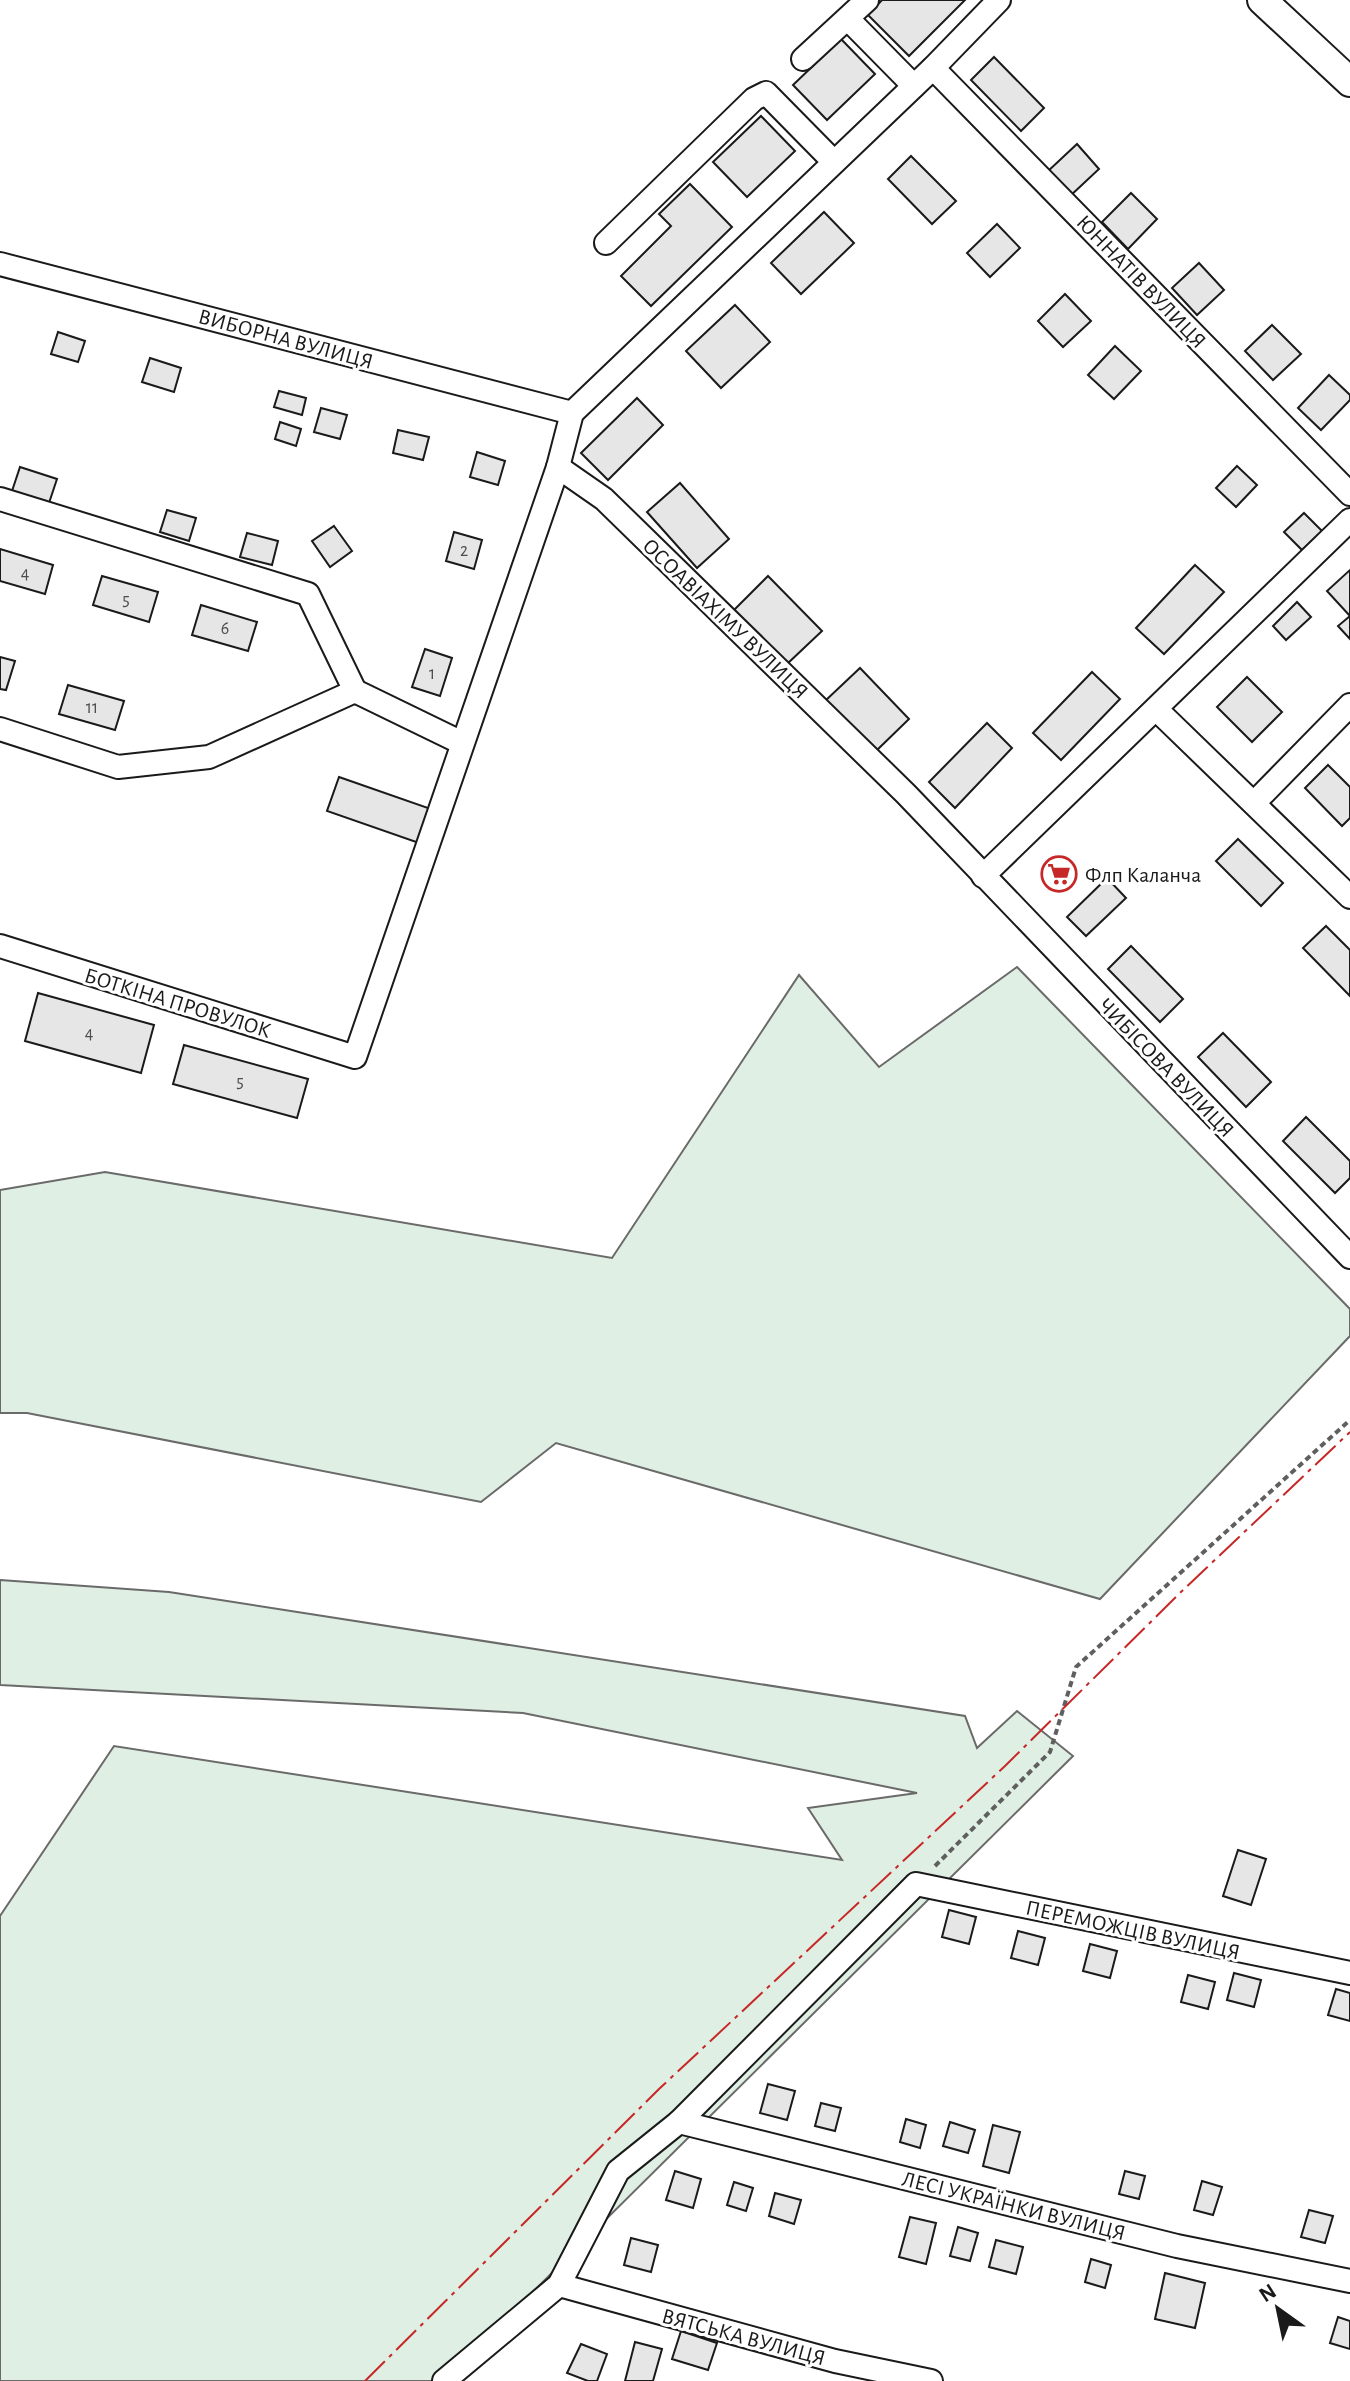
<svg xmlns="http://www.w3.org/2000/svg" width="1350" height="2381" font-family="'Alegreya Sans',sans-serif">
  <rect width="100%" height="100%" fill="#fff"/>
  <g fill="#e0efe3" stroke="#6a6a6a" stroke-width="2">
    <polygon points="1017,967 1350,1309 1350,1336 1100,1599 556,1443 481,1502 27,1413 0,1413 0,1190 105,1172 612,1258 799,975 879,1067"/>
    <polygon points="0,1580 169,1592 965,1716 977,1748 1017,1711 1073,1756 443,2381 0,2381 0,1916 114,1746 842,1860 808,1808 917,1793 523,1713 0,1685"/>
  </g>
  <g fill="#e6e6e6" stroke="#1a1a1a" stroke-width="2">
    <polygon points="882,0 965,0 909,56 868,15"/>
    <polygon points="841,39 875,74 827,120 793,85"/>
    <polygon points="994,57 1044,108 1021,131 971,80"/>
    <polygon points="761,116 795,151 747,197 713,162"/>
    <polygon points="1077,144 1099,169 1069,197 1047,172"/>
    <polygon points="911,156 956,201 932,224 888,179"/>
    <polygon points="690,184 732,227 651,306 621,276 671,226 659,214"/>
    <polygon points="1131,193 1157,219 1128,249 1102,222"/>
    <polygon points="824,212 854,243 801,294 771,263"/>
    <polygon points="997,224 1020,248 990,277 967,253"/>
    <polygon points="1199,263 1224,290 1197,315 1172,288"/>
    <polygon points="1065,294 1091,321 1063,347 1038,321"/>
    <polygon points="735,305 770,342 721,388 686,351"/>
    <polygon points="1272,325 1301,354 1273,380 1245,351"/>
    <polygon points="58,332 85,341 78,362 51,354"/>
    <polygon points="1115,346 1141,371 1114,399 1088,375"/>
    <polygon points="150,358 181,368 174,392 142,382"/>
    <polygon points="1329,375 1350,395 1350,400 1321,430 1298,408"/>
    <polygon points="279,391 306,398 302,415 274,407"/>
    <polygon points="637,398 663,425 608,480 581,453"/>
    <polygon points="321,408 347,415 340,439 314,432"/>
    <polygon points="280,422 301,429 296,446 275,439"/>
    <polygon points="398,430 429,437 423,460 393,453"/>
    <polygon points="477,452 505,461 498,485 470,477"/>
    <polygon points="1237,466 1257,485 1236,507 1216,488"/>
    <polygon points="20,467 57,479 49,503 12,491"/>
    <polygon points="680,483 729,539 697,568 647,512"/>
    <polygon points="167,510 196,518 189,541 160,532"/>
    <polygon points="1304,513 1322,531 1302,550 1284,532"/>
    <polygon points="334,526 352,551 330,567 312,541"/>
    <polygon points="454,532 482,540 474,569 446,561"/>
    <polygon points="247,533 278,541 272,565 240,557"/>
    <polygon points="0,549 53,565 45,594 0,581"/>
    <polygon points="1195,565 1224,592 1164,654 1136,628"/>
    <polygon points="1350,570 1350,639 1338,626 1350,616 1327,591"/>
    <polygon points="102,576 158,592 149,622 93,605"/>
    <polygon points="768,576 822,631 787,664 734,610"/>
    <polygon points="1297,602 1311,617 1286,640 1273,626"/>
    <polygon points="201,605 257,622 248,651 192,635"/>
    <polygon points="425,649 452,658 440,696 412,687"/>
    <polygon points="0,657 15,661 6,690 0,689"/>
    <polygon points="860,668 909,719 875,752 825,701"/>
    <polygon points="1092,672 1120,699 1061,760 1033,733"/>
    <polygon points="1247,677 1282,712 1252,742 1217,707"/>
    <polygon points="68,685 124,701 115,730 59,714"/>
    <polygon points="987,723 1012,748 955,808 929,782"/>
    <polygon points="1328,765 1350,787 1350,818 1342,826 1305,788"/>
    <polygon points="339,777 431,809 419,843 327,811"/>
    <polygon points="1238,839 1283,883 1261,906 1216,861"/>
    <polygon points="1107,878 1126,898 1086,936 1067,917"/>
    <polygon points="1326,926 1350,950 1350,996 1303,948"/>
    <polygon points="1131,946 1183,999 1160,1022 1108,969"/>
    <polygon points="38,993 154,1025 141,1073 25,1041"/>
    <polygon points="1223,1033 1271,1082 1246,1107 1198,1057"/>
    <polygon points="184,1045 308,1079 297,1118 173,1084"/>
    <polygon points="1306,1117 1350,1161 1350,1178 1335,1193 1283,1141"/>
    <polygon points="1238,1850 1266,1859 1251,1905 1223,1896"/>
    <polygon points="949,1910 976,1917 969,1944 942,1937"/>
    <polygon points="1018,1931 1045,1938 1038,1965 1011,1958"/>
    <polygon points="1090,1944 1117,1951 1110,1978 1083,1971"/>
    <polygon points="1234,1973 1261,1980 1254,2007 1227,2000"/>
    <polygon points="1188,1975 1215,1982 1208,2009 1181,2002"/>
    <polygon points="1336,1989 1350,1993 1350,2021 1328,2015"/>
    <polygon points="768,2084 795,2091 787,2120 760,2113"/>
    <polygon points="821,2103 841,2108 835,2131 815,2126"/>
    <polygon points="906,2119 926,2125 920,2148 900,2142"/>
    <polygon points="950,2122 975,2130 968,2153 943,2146"/>
    <polygon points="993,2125 1020,2132 1009,2173 983,2166"/>
    <polygon points="675,2171 701,2179 693,2208 666,2200"/>
    <polygon points="1125,2171 1145,2176 1139,2199 1119,2194"/>
    <polygon points="1202,2181 1222,2187 1213,2215 1194,2210"/>
    <polygon points="734,2182 753,2188 746,2211 727,2205"/>
    <polygon points="775,2193 801,2200 794,2224 769,2216"/>
    <polygon points="1309,2210 1333,2216 1325,2243 1301,2237"/>
    <polygon points="910,2217 936,2223 926,2264 899,2257"/>
    <polygon points="958,2227 978,2233 970,2261 950,2256"/>
    <polygon points="631,2238 658,2245 651,2272 624,2265"/>
    <polygon points="996,2240 1023,2247 1016,2274 989,2267"/>
    <polygon points="1091,2259 1111,2265 1105,2288 1085,2282"/>
    <polygon points="1165,2273 1205,2283 1195,2328 1155,2319"/>
    <polygon points="1338,2317 1350,2321 1350,2349 1330,2343"/>
    <polygon points="681,2331 717,2343 708,2370 672,2359"/>
    <polygon points="635,2342 662,2349 653,2381 625,2381"/>
    <polygon points="581,2344 607,2354 597,2381 588,2381 567,2373"/>
  </g>
  <g fill="none" stroke-linecap="round" stroke-linejoin="round">
    <defs>
      <g id="minor">
        <polyline points="848,19 914,86"/>
        <polyline points="803,59 867,0"/>
        <polyline points="933,68 1350,494"/>
        <polyline points="606,243 754,99 766,93 834,162"/>
        <polyline points="0,264 572,413"/>
        <polyline points="558,467 604,499 906,794 1350,1257"/>
        <polyline points="0,499 308,594 355,691 462,743"/>
        <polyline points="1156,709 1350,897"/>
        <polyline points="0,729 118,767 209,757 355,691"/>
        <polyline points="1254,803 1350,705"/>
        <polyline points="983,876 1350,520"/>
        <polyline points="0,946 355,1057 558,467 572,413 933,68 999,0"/>
        <polyline points="679,2122 1177,2246 1350,2281"/>
        <polyline points="559,2285 835,2361 931,2381"/>
        <polyline points="444,2381 559,2285 618,2171 679,2122 916,1884 1350,1973"/>
      </g>
      <polyline id="major" points="1262,0 1350,82"/>
    </defs>
    <use href="#minor" stroke="#1a1a1a" stroke-width="26"/>
    <use href="#major" stroke="#1a1a1a" stroke-width="32"/>
    <polyline stroke="#5f5f5f" stroke-width="4" stroke-dasharray="6 4" stroke-linecap="butt" points="935,1866 1050,1752 1076,1667 1350,1420"/>
    <use href="#minor" stroke="#fff" stroke-width="22"/>
    <use href="#major" stroke="#fff" stroke-width="28"/>
    <polyline stroke="#c62828" stroke-width="2" stroke-dasharray="28 6 4 6" stroke-linecap="butt" points="365,2381 659,2089 1005,1766 1182,1591 1350,1432"/>
  </g>
  <defs>
    <symbol id="supermarket-ring" viewBox="-11 -11 22 22"><circle r="9.5" fill="#fff" stroke="#c62828" stroke-width="1.5"/><path d="M-6-5.5h2.5l.6 2H6L4.5 2H-2.5L-4.4-4H-6ZM-1.5 3.2a1.3 1.3 0 1 0 .1 0ZM3 3.2a1.3 1.3 0 1 0 .1 0Z" fill="#c62828"/></symbol>
  </defs>
  <g fill-rule="evenodd">
    <use href="#supermarket-ring" x="1039" y="854" width="40" height="40"/>
  </g>
  <g text-anchor="middle" stroke-width="6" stroke-linejoin="round" paint-order="stroke">
    <g font-size="18" fill="#4d4d4d">
      <text x="464" y="556">2</text>
      <text x="25" y="579">4</text>
      <text x="126" y="605">5</text>
      <text x="225" y="634">6</text>
      <text x="432" y="679">1</text>
      <text x="92" y="713">11</text>
      <text x="89" y="1039">4</text>
      <text x="240" y="1087">5</text>
    </g>
    <g font-size="22" fill="#1a1a1a" stroke="#fff">
      <text transform="translate(1142 281) rotate(46)" y="8">ЮННАТІВ ВУЛИЦЯ</text>
      <text transform="translate(286 338) rotate(15)" y="8">ВИБОРНА ВУЛИЦЯ</text>
      <text transform="translate(726 618) rotate(44)" y="8">ОСОАВІАХІМУ ВУЛИЦЯ</text>
      <text transform="translate(178 1002) rotate(17)" y="8">БОТКІНА ПРОВУЛОК</text>
      <text transform="translate(1167 1067) rotate(46)" y="8">ЧИБІСОВА ВУЛИЦЯ</text>
      <text transform="translate(1133 1929) rotate(12)" y="8">ПЕРЕМОЖЦІВ ВУЛИЦЯ</text>
      <text transform="translate(1014 2205) rotate(14)" y="8">ЛЕСІ УКРАЇНКИ ВУЛИЦЯ</text>
      <text transform="translate(744 2336) rotate(15)" y="8">ВЯТСЬКА ВУЛИЦЯ</text>
    </g>
    <g font-size="22" fill="#1a1a1a" stroke="#fff" text-anchor="start">
      <text x="1085" y="882">Флп Каланча</text>
    </g>
  </g>
  <g transform="translate(1278 2309) rotate(327)" stroke="#ffffff" stroke-width="6" paint-order="stroke">
  <path d="M0-6L14 30L0 20L-14 30Z" fill="#1a1a1a"/>
  <text y="-12" font-size="22" font-weight="bold" text-anchor="middle" fill="#1a1a1a">N</text>
  </g>
</svg>
